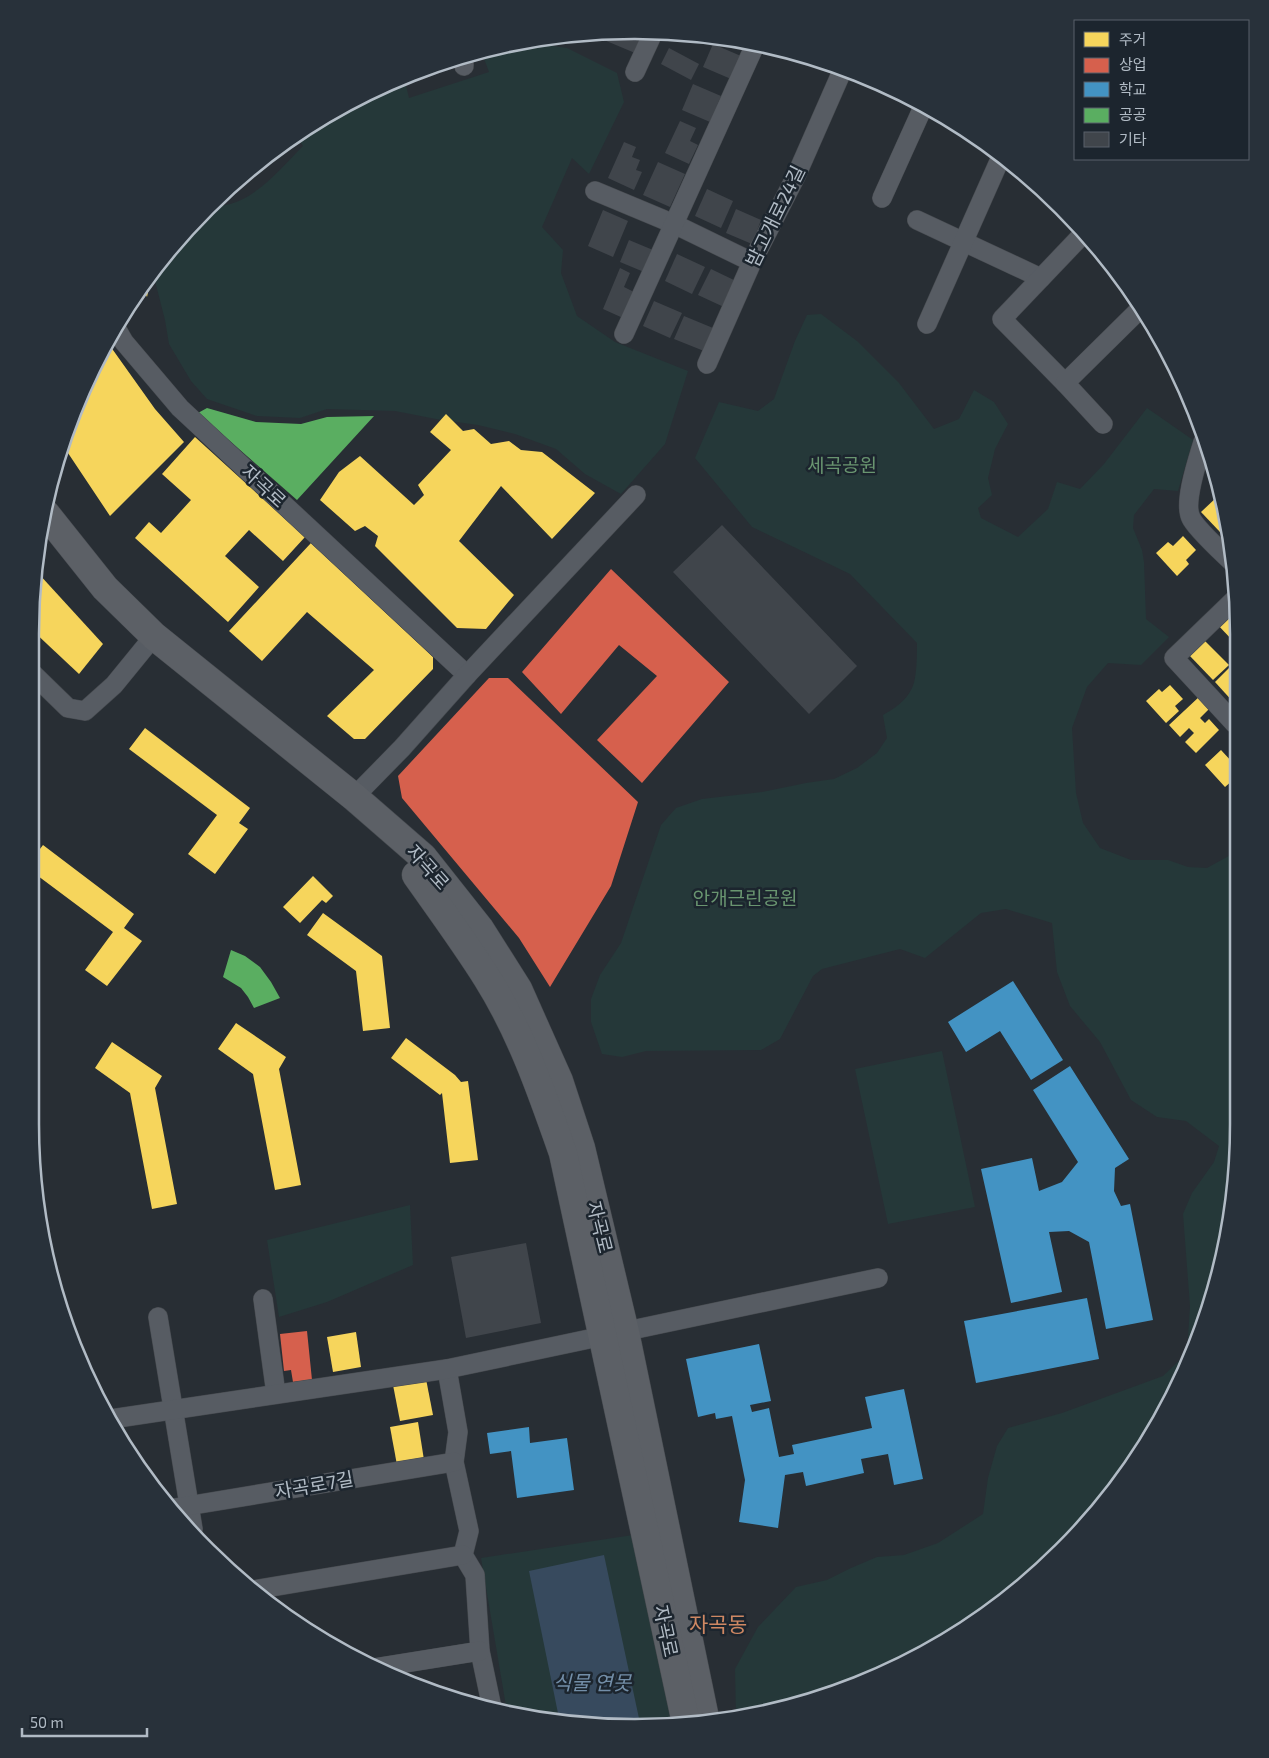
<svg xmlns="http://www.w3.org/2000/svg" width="1269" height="1758" font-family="'Exo 2','Noto Sans KR',sans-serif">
  <rect width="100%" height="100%" fill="#282e34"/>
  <g fill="#253839">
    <path d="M527,42L567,48L617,73L624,102L589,174L572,158L542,227L563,250L561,273L577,316L615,342L688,371L665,444L621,494L585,474L556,449L515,434L478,425L436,419L395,411L327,409L300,418L257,416L207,399L191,381L169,344L165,320L155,281L157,266L180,236L212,206C250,208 279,170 303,146L297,136L367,92L404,78L409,98L489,72L483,56Z"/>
    <path d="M821,314L857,341L899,383L934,429L959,419L974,390L994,402L1008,424L995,449L988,478L992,495L978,508L981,518L1018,537L1048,509L1057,482L1080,489L1104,464L1147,408L1193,440L1178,491L1154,489L1134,515L1133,528L1142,550L1144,562L1146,619L1169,637L1141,665L1108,663L1087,687L1072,728L1076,793L1083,823L1100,848L1131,860H1168L1188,867L1207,868L1236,852L1238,1163L1207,1318L1158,1425L1089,1522L1003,1603L866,1682L736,1717L735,1669L758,1627L796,1587L827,1580L851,1568L877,1557L904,1555L938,1543L983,1514L988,1478L997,1446L1008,1428L1062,1413L1163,1376L1187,1353L1190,1306L1183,1214L1192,1193L1214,1162L1219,1146L1186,1121L1157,1117L1131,1100L1100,1042L1070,1006L1057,972L1052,923L1006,909L981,913L925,958L900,949L822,969L813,976L780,1039L761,1050L646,1051L622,1057L602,1054L591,1022V999L600,975L621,943L661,825L676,808L702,799L762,792L806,783L834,779L857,768L877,753L887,738L883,715C894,709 907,700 912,688C917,679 917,654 917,643L850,574L752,527L695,458L719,402L758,411L774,399L795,341L807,315Z"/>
    <polygon points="942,1051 975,1207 888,1224 855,1069"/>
    <polygon points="410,1205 413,1265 327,1302 279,1317 267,1240"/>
    <polygon points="633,1535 677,1723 555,1723 507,1712 481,1558"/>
  </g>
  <polygon fill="#374a5e" points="604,1555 640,1723 560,1723 529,1571"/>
  <g fill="#f6d55c">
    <polygon points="285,143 287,146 255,171 245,175 266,155"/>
    <polygon points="152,273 147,297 142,286"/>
    <polygon points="108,343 155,409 184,442 110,516 62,444 76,403"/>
    <polygon points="446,414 463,431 474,429 491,444 509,441 521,450 542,452 595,493 552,539 501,486 459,541 514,595 486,629 457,628 375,546 378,536 365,526 355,531 320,500 339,472 360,456 414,505 424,495 418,485 451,450 430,432"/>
    <polygon points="195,437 305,537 283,561 249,530 225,556 259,587 228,622 135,538 149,522 161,533 191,500 162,474"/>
    <polygon points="1218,496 1226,526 1220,532 1201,512"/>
    <polygon points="1183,536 1196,550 1186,560 1189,564 1177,576 1156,553 1168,542 1173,546"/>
    <polygon points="311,543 433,657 433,669 365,739 354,739 327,716 374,670 307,612 262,661 229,631"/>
    <polygon points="38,573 103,644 79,674 31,629"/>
    <polygon points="1234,605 1234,642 1216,623"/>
    <polygon points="1204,640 1229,665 1213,680 1189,655"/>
    <polygon points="1234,663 1235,704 1215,682"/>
    <polygon points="1170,685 1183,699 1175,706 1179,711 1166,723 1146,701 1159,689 1162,692"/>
    <polygon points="1200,696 1211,707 1200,718 1205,723 1209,719 1219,730 1196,753 1185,742 1194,733 1189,728 1180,737 1169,725"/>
    <polygon points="145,728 250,808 239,823 248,829 215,874 188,854 217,815 129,749"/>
    <polygon points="1221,750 1233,763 1235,761 1235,783 1233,780 1225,787 1205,765"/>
    <polygon points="43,845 134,914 124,928 142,941 107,986 85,970 113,932 30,870 30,862"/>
    <polygon points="313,876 333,896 326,903 322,900 300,923 283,907"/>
    <polygon points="323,913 382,956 390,1028 363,1031 356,971 307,935"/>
    <polygon points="236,1023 286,1057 279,1069 301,1185 275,1190 253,1074 218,1049"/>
    <polygon points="406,1038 455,1075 461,1082 468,1081 478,1160 450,1163 442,1093 440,1095 391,1058"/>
    <polygon points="112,1042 162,1076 155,1088 177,1204 152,1209 130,1093 95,1068"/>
    <polygon points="356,1332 361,1367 333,1372 327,1337"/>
    <polygon points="426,1379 433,1415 400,1421 393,1385"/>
    <polygon points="418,1422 424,1460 397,1465 390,1427"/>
  </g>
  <g fill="#d6604d">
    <polygon points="611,569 729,682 642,783 597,740 657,676 619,645 561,714 522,672"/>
    <polygon points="489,678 508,678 638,802 611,886 550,987 519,938 402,798 398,776"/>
    <polygon points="307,1331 312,1380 293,1382 291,1370 284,1371 280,1334"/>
  </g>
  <g fill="#4393c3">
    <polygon points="1013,981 1063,1060 1031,1080 1000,1031 966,1052 948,1022"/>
    <polygon points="1070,1066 1129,1159 1115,1168 1114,1191 1121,1206 1130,1204 1153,1320 1106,1329 1089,1242 1069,1231 1049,1232 1062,1292 1011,1303 981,1169 1032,1158 1039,1191 1062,1182 1078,1162 1033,1090"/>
    <polygon points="1087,1298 1099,1359 976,1383 964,1321"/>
    <polygon points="759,1344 771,1401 750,1405 752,1412 769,1408 779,1457 794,1454 792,1445 872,1428 865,1397 904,1389 923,1479 894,1485 888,1454 861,1459 864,1473 806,1486 803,1472 785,1475 778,1528 739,1522 745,1480 732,1416 716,1419 715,1413 698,1417 686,1359"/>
    <polygon points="529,1427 530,1443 567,1438 574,1490 517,1498 511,1451 490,1454 487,1433"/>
  </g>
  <g fill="#5aae61">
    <polygon points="207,408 256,422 301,424 327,417 374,416 297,500 198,413"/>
    <polygon points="231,950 245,956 260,967 271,982 280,998 254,1008 248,997 241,988 223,977"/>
  </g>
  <g fill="#40454b">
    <polygon points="595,31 601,32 598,38 585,33"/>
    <polygon points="608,32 644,33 635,53 604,40"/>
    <polygon points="713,44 741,56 731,79 703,67"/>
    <polygon points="669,48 699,64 691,80 661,64"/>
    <polygon points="454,60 456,65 430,75 428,70"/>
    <polygon points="693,84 721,96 710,122 682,110"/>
    <polygon points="680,121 696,128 690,141 698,145 689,164 665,153"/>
    <polygon points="624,142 636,147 632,157 640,160 636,170 642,172 634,190 608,178"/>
    <polygon points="658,162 685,174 670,207 643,195"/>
    <polygon points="707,189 733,201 721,228 695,216"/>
    <polygon points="736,209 761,220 752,244 726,233"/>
    <polygon points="603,210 628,221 613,257 588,246"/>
    <polygon points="629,240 653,250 644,272 620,262"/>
    <polygon points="677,254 705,267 692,294 665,281"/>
    <polygon points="620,268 630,273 624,287 634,292 623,318 603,309"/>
    <polygon points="711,269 738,282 726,308 698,295"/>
    <polygon points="654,301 682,313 670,338 643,326"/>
    <polygon points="684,316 713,328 704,351 674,339"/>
    <polygon points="722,525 857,666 809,714 673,572"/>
    <polygon points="526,1243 541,1323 466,1338 451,1257"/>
  </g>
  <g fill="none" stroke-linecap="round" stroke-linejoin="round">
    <defs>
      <g id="street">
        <polyline points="463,56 464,66"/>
        <polyline points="635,72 653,33"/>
        <polyline points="595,191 674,224 752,262"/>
        <polyline points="882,198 924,105"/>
        <polyline points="917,220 1041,278"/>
        <polyline points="927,324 1001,157"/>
        <polyline points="116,328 124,342 180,408 467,675"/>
        <polyline points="624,334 755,45"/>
        <polyline points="707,364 752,262 796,176 843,69"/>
        <polyline points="1065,383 1002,319 1083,234"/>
        <polyline points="1103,424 1065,383 1139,310"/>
        <path d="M1203,442C1198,459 1183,503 1191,518C1196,529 1224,554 1234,564"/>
        <polyline points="1234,600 1174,658 1235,724"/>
        <polyline points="30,671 68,708 85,711 114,685 154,636"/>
        <polyline points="354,797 402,748 467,675 636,495"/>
        <polyline points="263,1299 276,1394"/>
        <polyline points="158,1317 193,1529"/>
        <polyline points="447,1369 458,1432 454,1462 469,1531 463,1555 475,1575 480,1651 492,1708"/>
        <polyline points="111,1419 447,1369 878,1278"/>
        <polyline points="175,1508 454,1462"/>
        <polyline points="254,1590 463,1555"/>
        <polyline points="374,1668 480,1651"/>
      </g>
      <g id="secondary">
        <polyline points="46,514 105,588 154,636 354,797 423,857 480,929 518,989 559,1081 581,1148 625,1332 706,1723"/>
        <path d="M416,875C440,909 465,943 487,978C521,1032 542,1093 563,1153L686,1723"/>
      </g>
    </defs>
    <use href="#street" stroke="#464a4f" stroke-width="20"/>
    <use href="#secondary" stroke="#464a4f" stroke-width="29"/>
    <use href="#street" stroke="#575c63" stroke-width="19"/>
    <use href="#secondary" stroke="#5c6066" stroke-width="28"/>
  </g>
  <g text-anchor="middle" stroke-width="5" stroke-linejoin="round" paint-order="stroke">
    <g font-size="19" fill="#b1bbc5" stroke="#1c252e">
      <text transform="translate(775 216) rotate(-64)" y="7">밤고개로24길</text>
      <text transform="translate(264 486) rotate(43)" y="7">자곡로</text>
      <text transform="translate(428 867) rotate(48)" y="7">자곡로</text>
      <text transform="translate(600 1227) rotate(76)" y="7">자곡로</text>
      <text transform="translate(314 1485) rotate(-10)" y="7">자곡로7길</text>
      <text transform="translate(666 1631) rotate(78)" y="7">자곡로</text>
    </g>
    <g font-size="19" fill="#699570" stroke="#1c252e">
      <text x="842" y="472">세곡공원</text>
      <text x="745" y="905">안개근린공원</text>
    </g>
    <g font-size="20" font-style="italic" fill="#738ea8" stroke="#1c252e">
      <text x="592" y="1690">식물 연못</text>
    </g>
    <g font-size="21" fill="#cf8863" stroke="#1c252e">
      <text x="718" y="1632">자곡동</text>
    </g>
  </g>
  <path d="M0 0H1269V1758H0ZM634 39H635A595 595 0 0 1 1230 634V1124A595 595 0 0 1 635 1719H634A595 595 0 0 1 39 1124V634A595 595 0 0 1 634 39Z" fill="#28313a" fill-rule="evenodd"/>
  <path fill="none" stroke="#b1bbc5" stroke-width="2.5" d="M634 39H635A595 595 0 0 1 1230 634V1124A595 595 0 0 1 635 1719H634A595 595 0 0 1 39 1124V634A595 595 0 0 1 634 39Z"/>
  <rect x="1074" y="20" width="175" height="140" fill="#1c252e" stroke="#58616a"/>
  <rect x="1084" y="32" width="25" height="15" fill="#f6d55c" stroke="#58616a"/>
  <text x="1119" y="45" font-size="15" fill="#b1bbc5">주거</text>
  <rect x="1084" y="58" width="25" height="15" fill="#d6604d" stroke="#58616a"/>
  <text x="1119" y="70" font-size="15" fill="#b1bbc5">상업</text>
  <rect x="1084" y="82" width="25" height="15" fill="#4393c3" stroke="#58616a"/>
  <text x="1119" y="95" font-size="15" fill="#b1bbc5">학교</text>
  <rect x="1084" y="108" width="25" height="15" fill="#5aae61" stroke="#58616a"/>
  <text x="1119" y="120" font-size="15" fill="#b1bbc5">공공</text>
  <rect x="1084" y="132" width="25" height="15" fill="#40454b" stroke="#58616a"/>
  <text x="1119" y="145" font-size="15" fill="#b1bbc5">기타</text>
  <path d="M22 1728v8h125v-8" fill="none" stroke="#b1bbc5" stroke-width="2.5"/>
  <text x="30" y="1728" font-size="15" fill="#b1bbc5" stroke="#1c252e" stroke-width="4" paint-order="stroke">50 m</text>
</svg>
